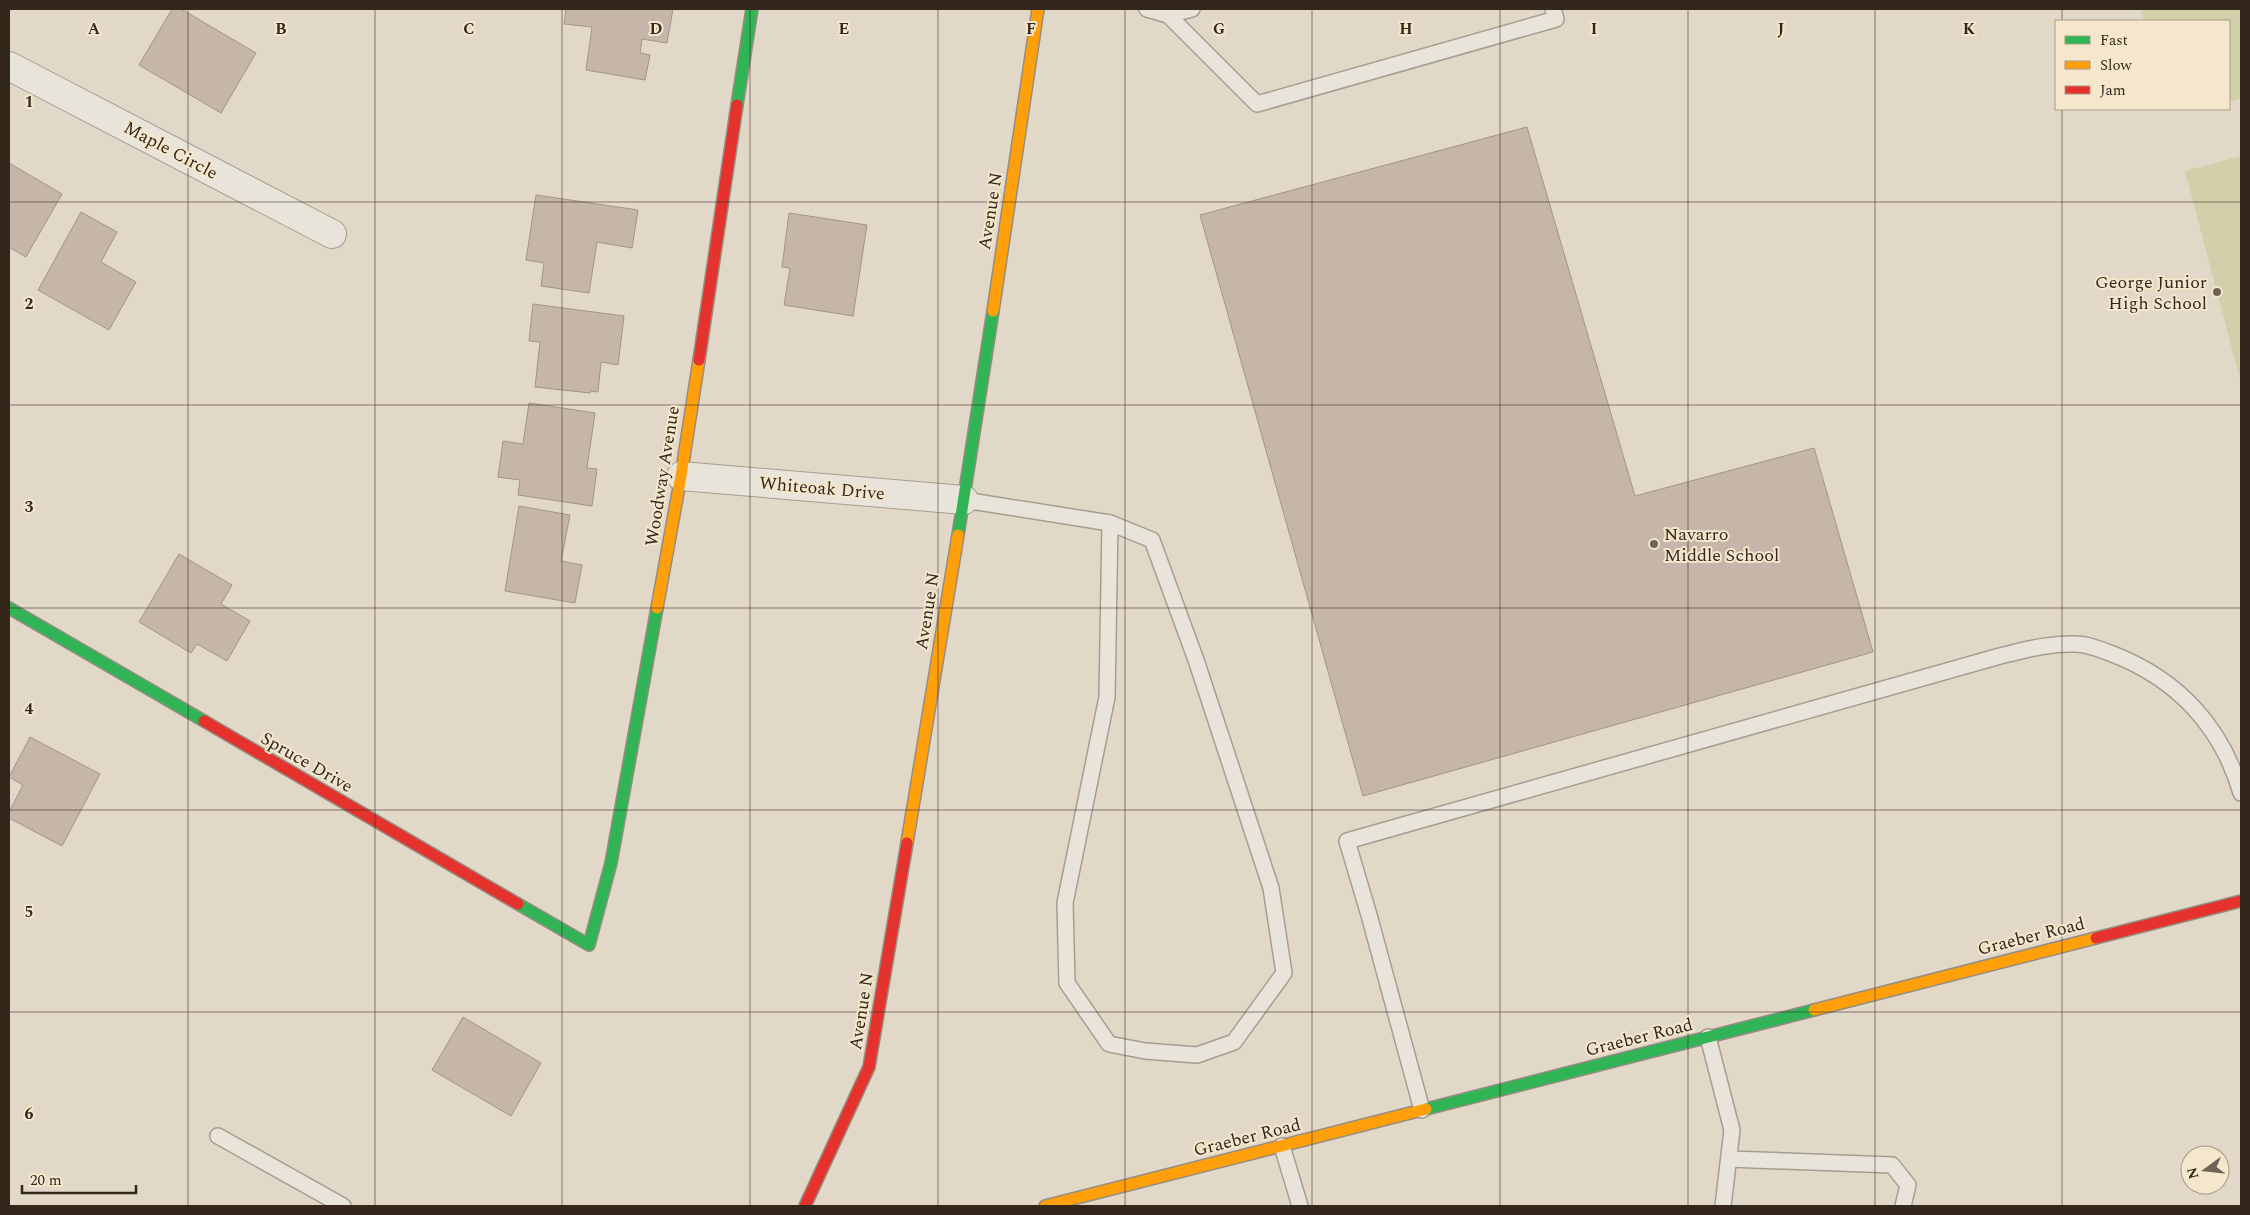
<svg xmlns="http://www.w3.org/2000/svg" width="2250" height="1215" font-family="Spectral,serif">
  <rect width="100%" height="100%" fill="#e2d8c8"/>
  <g fill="#d2d0aa">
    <polygon points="2141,9 2241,9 2241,98 2229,102 2229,21 2144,21"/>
    <polygon points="2241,156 2241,383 2185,171"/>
  </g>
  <g fill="#c5b6a9" stroke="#a19488">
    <polygon points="172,9 181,9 256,53 221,113 139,65"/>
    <polygon points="566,9 673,9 667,43 642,39 640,53 650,55 645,80 586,70 592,27 564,24"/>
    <polygon points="1527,127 1635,496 1814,448 1873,652 1363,796 1200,215"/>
    <polygon points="9,163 62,194 26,257 9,247"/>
    <polygon points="536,195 638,210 632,248 597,242 589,293 541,286 544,263 526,260"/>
    <polygon points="81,212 117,232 101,262 136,282 109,330 38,290"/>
    <polygon points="789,213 867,225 853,316 784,305 790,268 782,267"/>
    <polygon points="533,304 624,316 618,365 601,362 598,392 591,391 590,393 535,387 540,342 529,341"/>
    <polygon points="529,403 595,413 587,468 597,469 592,506 518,495 520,480 498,477 503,441 523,444"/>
    <polygon points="519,506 570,515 561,561 582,565 575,603 505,591"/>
    <polygon points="179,554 232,585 221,604 250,621 227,661 197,644 191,653 139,622"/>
    <polygon points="30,737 100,774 62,846 9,818 9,812 23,785 9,777"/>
    <polygon points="463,1017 541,1063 511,1116 432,1070"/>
  </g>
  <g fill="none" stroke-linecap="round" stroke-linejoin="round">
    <defs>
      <g id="lane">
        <polyline points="1147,9 1168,15 1257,104 1556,19 1553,9"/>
        <polyline points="1168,15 1192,9"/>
        <polyline points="964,500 1110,523"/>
        <polygon points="1110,523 1152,540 1196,660 1271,888 1284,973 1234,1042 1197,1055 1145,1051 1109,1044 1067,983 1065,903 1107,697"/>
        <polyline points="1708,1037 1732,1130 1723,1206"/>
        <path d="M1422,1110L1369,915L1347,841L2000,656C2025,650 2049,643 2075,644C2088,644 2102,650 2115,655C2178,680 2222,727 2241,793"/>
        <polyline points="218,1136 343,1206"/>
        <polyline points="1282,1146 1300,1206"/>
        <polyline points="1729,1159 1892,1165 1908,1185 1903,1206"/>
      </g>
      <g id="street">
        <polyline points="9,66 332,234"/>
        <polyline points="681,476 964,500"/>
      </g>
      <g id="fast">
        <polyline points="737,105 752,9"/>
        <polyline points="958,535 993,311"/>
        <polyline points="9,608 204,721"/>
        <polyline points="518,904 589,945 611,863 657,608"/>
        <polyline points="1426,1109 1814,1010"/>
      </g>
      <g id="slow">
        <polyline points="993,311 1038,9"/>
        <polyline points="657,608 681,476 699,360"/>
        <polyline points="907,843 958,535"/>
        <polyline points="1814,1010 2096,938"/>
        <polyline points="1045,1206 1426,1109"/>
      </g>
      <g id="jam">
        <polyline points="699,360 737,105"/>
        <polyline points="204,721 518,904"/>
        <polyline points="2096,938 2241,901"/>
        <polyline points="805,1206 869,1067 907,843"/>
      </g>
    </defs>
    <use href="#lane" stroke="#a69d92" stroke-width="18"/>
    <use href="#street" stroke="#a69d92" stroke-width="30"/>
    <use href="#fast" stroke="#968d82" stroke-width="14"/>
    <use href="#slow" stroke="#968d82" stroke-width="14"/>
    <use href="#jam" stroke="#968d82" stroke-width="14"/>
    <use href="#lane" stroke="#e9e4da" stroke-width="15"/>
    <use href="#street" stroke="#e9e4da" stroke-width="28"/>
    <use href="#fast" stroke="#30b455" stroke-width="11"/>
    <use href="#slow" stroke="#ff9f0a" stroke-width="11"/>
    <use href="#jam" stroke="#e5322d" stroke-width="11"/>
  </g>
  <path fill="none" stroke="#33261b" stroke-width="1" stroke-opacity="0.55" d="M188,9V1206M375,9V1206M562,9V1206M750,9V1206M938,9V1206M1125,9V1206M1312,9V1206M1500,9V1206M1688,9V1206M1875,9V1206M2062,9V21M2062,109V1206M9,202H2241M9,405H2241M9,608H2241M9,810H2241M9,1012H2241"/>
  <g fill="#706458" stroke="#f4e7cc" stroke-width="2">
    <circle cx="2217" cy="292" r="5"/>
    <circle cx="1654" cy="544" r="5"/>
  </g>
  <g text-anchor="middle" stroke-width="4" stroke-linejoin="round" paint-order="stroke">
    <g font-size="18" fill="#33261b" stroke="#f4e7cc">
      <text transform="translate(171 150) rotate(28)" y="6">Maple Circle</text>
      <text transform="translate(990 211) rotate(-81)" y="6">Avenue N</text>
      <text transform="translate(662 476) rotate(-81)" y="6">Woodway Avenue</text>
      <text transform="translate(822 488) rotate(5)" y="6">Whiteoak Drive</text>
      <text transform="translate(927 611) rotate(-81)" y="6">Avenue N</text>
      <text transform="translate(307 762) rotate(30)" y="6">Spruce Drive</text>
      <text transform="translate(2031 936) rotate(-14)" y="6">Graeber Road</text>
      <text transform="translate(861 1011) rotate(-81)" y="6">Avenue N</text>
      <text transform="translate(1639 1037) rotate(-14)" y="6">Graeber Road</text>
      <text transform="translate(1247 1137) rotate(-14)" y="6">Graeber Road</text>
    </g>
    <g font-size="18" fill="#33261b" stroke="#f4e7cc" text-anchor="end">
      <text x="2207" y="288">George Junior<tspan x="2207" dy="21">High School</tspan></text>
      <text x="1664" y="540" text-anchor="start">Navarro<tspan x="1664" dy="21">Middle School</tspan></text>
    </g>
  </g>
  <g font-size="16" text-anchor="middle" font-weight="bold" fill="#33261b" stroke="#f4e7cc" stroke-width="4" stroke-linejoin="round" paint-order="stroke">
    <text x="94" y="34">A</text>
    <text x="281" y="34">B</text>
    <text x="469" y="34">C</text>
    <text x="656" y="34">D</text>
    <text x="844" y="34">E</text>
    <text x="1031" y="34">F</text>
    <text x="1219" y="34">G</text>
    <text x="1406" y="34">H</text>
    <text x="1594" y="34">I</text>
    <text x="1781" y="34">J</text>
    <text x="1969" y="34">K</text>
    <text x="29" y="107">1</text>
    <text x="29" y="309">2</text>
    <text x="29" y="512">3</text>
    <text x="29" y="714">4</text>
    <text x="29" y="917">5</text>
    <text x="29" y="1119">6</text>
  </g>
  <rect width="2250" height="1215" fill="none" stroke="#33261b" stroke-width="20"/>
  <rect x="2055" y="20" width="175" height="90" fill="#f4e7cc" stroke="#a79a85"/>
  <rect x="2065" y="36" width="25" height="8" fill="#30b455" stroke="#a79a85"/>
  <text x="2100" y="45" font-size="15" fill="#33261b">Fast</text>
  <rect x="2065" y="61" width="25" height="8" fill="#ff9f0a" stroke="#a79a85"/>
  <text x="2100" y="70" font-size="15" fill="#33261b">Slow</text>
  <rect x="2065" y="86" width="25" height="8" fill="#e5322d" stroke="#a79a85"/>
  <text x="2100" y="95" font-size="15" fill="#33261b">Jam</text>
  <g transform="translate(2205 1170) rotate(255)"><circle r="24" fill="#f4e7cc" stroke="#a79a85"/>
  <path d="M0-4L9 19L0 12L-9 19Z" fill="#706458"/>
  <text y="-8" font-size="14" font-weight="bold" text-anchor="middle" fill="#33261b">N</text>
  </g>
  <path d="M22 1185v8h114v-8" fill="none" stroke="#33261b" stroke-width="2.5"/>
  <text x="30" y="1185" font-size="15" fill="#33261b" stroke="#f4e7cc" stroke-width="4" paint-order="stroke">20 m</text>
</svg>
